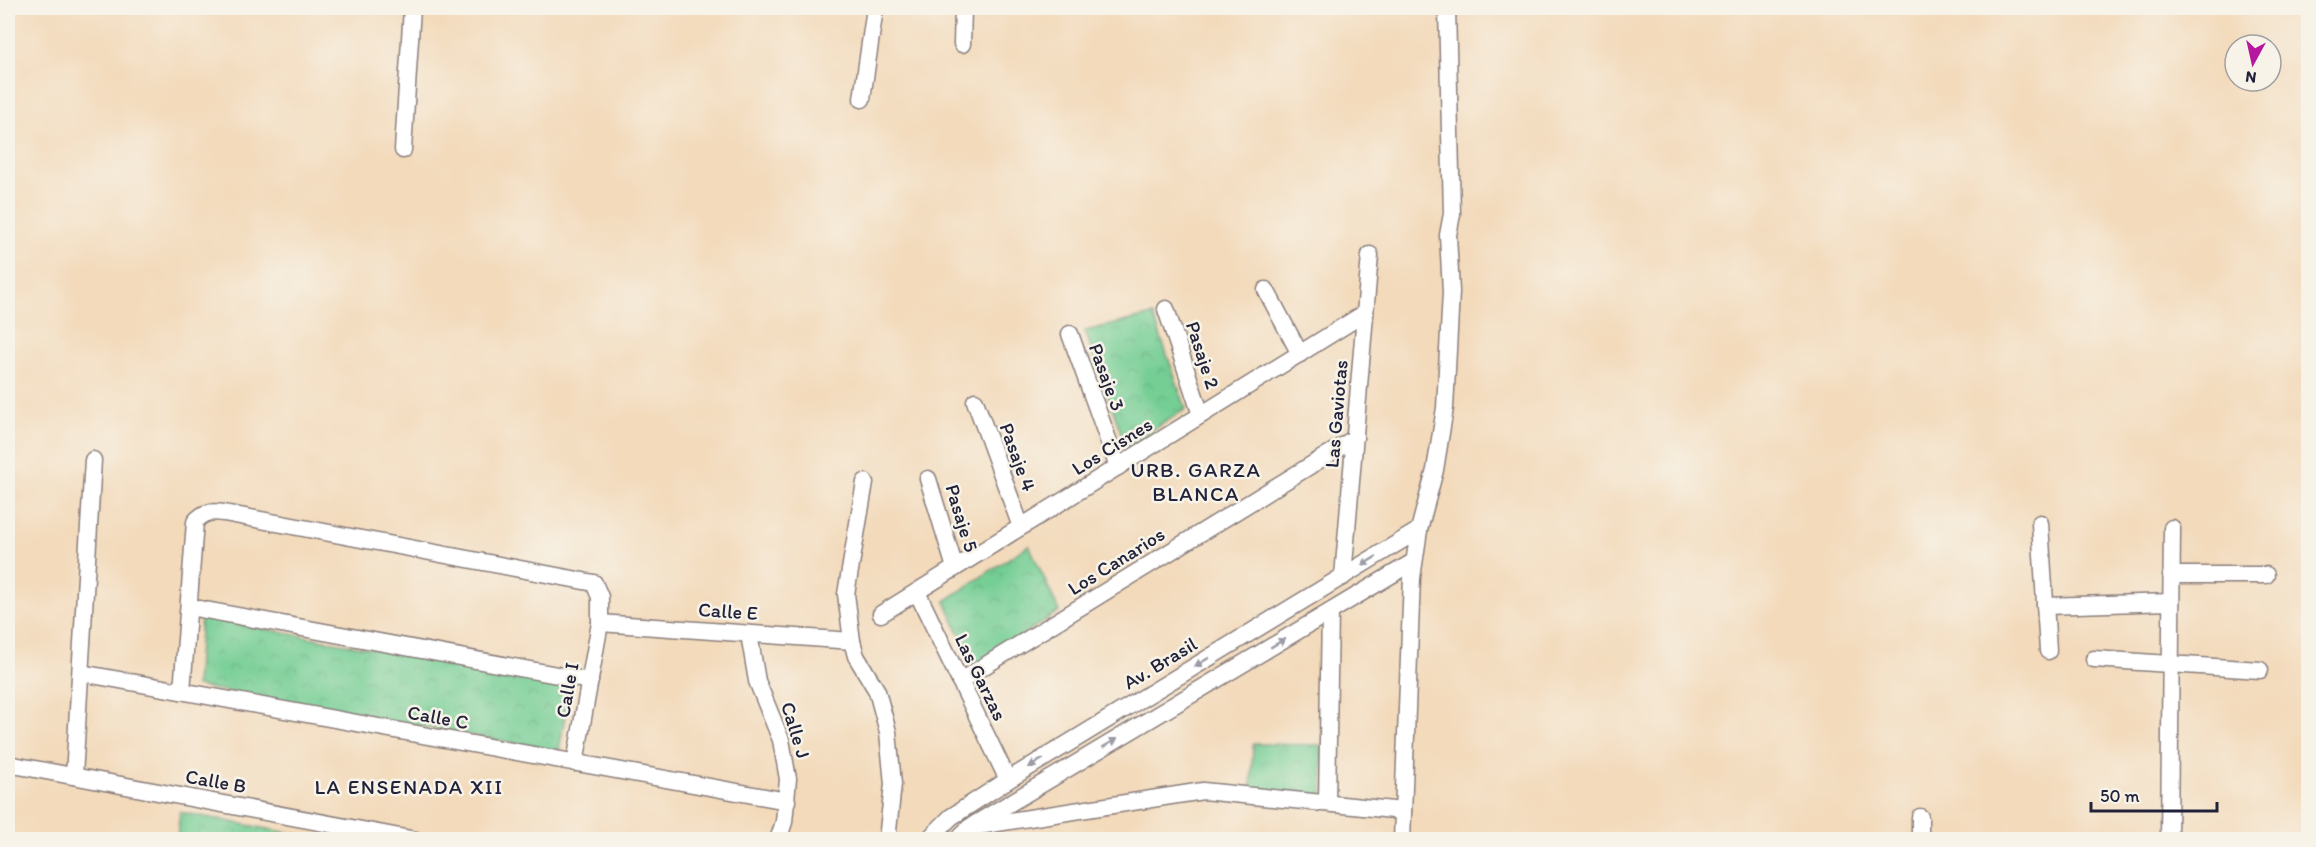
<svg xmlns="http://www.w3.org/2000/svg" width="2316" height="847" font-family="Itim,sans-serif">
  <defs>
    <pattern id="park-crowns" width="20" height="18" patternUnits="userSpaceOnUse" patternTransform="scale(1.5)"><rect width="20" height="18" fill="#75ce94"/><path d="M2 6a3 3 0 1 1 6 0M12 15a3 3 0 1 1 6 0" fill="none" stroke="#65b180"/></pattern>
  </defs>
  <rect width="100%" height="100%" fill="#f7f3e8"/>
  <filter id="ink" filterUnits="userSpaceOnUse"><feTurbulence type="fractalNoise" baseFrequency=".0167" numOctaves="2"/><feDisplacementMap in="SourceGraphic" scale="12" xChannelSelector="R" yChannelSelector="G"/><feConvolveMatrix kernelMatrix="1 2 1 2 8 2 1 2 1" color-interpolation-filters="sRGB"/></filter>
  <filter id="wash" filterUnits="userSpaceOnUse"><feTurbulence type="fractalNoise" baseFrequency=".008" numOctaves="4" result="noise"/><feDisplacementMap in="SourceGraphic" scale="24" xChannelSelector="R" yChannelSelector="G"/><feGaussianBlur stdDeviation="1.35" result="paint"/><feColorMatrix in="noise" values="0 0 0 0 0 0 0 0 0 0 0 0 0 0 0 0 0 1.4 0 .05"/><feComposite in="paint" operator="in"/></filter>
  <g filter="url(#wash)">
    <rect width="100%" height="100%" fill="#f3dabb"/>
    <g fill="url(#park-crowns)" stroke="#4c7868" stroke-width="1.5">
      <polygon points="1153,315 1186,409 1126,447 1085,331"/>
      <polygon points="1029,545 1059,611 974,667 945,601"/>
      <polygon points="201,617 570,686 559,751 196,686"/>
      <polygon points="1253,744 1322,745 1323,797 1251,792"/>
      <polygon points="180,812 319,839 177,839"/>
    </g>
  </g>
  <g filter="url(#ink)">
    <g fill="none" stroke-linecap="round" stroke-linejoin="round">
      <defs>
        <g id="minor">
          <polyline points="962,44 963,8"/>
          <polyline points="862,99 875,8"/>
          <polyline points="403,150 412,8"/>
          <polyline points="1266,290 1300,354"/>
          <polyline points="1166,309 1201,415"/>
          <polyline points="1070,334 1118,467"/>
          <polyline points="975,401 1021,527"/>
          <polyline points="928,479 955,568"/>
          <polyline points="865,482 846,594 852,641 856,656 877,691 888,732 893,784 887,840"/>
          <polyline points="2040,523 2048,651"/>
          <polyline points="2171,575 2266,575"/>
          <polyline points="1343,577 1370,255"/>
          <polyline points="917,592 1008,780"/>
          <polyline points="2045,606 2171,602"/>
          <polyline points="189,607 590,681"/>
          <polyline points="881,614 1365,313"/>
          <polyline points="600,623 852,641"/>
          <polyline points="749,634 757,681 781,740 788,779 784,822 778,840"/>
          <polyline points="2094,659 2260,670"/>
          <polyline points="81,673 787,801"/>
          <polyline points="960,681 1355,438"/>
          <path d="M182,691L195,522C203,512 211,511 224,513L594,583L600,597V623L575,763"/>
          <polyline points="8,764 416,840"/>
          <polyline points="74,776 93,460"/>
          <polyline points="1327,803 1330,612"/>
          <polyline points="978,826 1203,791 1403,811"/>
          <polyline points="928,840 951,817 1008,780 1419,530"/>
          <polyline points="957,840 970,827 1413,562"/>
          <polyline points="1402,840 1412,578 1419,530 1435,470 1445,408 1451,292 1448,235 1452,214 1447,8"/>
          <polyline points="1920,840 1920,817"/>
          <polyline points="2169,840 2172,528"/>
        </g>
      </defs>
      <use href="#minor" stroke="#8a7e7b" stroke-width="19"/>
      <use href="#minor" stroke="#fff" stroke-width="16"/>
    </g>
    <defs><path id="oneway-solid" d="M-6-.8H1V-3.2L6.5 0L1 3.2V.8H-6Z" transform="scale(1.5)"/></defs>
    <g fill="#9c9ca7">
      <use href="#oneway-solid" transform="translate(1369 561) rotate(149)"/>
      <use href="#oneway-solid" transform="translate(1278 643) rotate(-31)"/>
      <use href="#oneway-solid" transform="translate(1202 662) rotate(149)"/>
      <use href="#oneway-solid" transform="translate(1110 743) rotate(-31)"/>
      <use href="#oneway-solid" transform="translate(1036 763) rotate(149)"/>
    </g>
  </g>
  <g text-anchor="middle" stroke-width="5" stroke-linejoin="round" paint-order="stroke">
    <g font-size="20" fill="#22223b" stroke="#f7f3e8">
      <text transform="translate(1203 355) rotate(72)" y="7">Pasaje 2</text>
      <text transform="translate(1107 377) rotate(70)" y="7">Pasaje 3</text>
      <text transform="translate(1336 414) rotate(-85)" y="7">Las Gaviotas</text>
      <text transform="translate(1112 446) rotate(-32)" y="7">Los Cisnes</text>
      <text transform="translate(1018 457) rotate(70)" y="7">Pasaje 4</text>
      <text transform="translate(962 518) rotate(73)" y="7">Pasaje 5</text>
      <text transform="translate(1116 561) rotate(-32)" y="7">Los Canarios</text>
      <text transform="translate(728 611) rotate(4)" y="7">Calle E</text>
      <text transform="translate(1160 663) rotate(-31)" y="7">Av. Brasil</text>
      <text transform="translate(981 677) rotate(64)" y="7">Las Garzas</text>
      <text transform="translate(567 690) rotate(-80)" y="7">Calle I</text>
      <text transform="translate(438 717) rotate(10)" y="7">Calle C</text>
      <text transform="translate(796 730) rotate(73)" y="7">Calle J</text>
      <text transform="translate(216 781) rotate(10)" y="7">Calle B</text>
    </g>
    <g font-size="21" letter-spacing="1.5" fill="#22223b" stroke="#f7f3e8">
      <text x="1196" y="477">URB. GARZA<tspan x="1196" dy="24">BLANCA</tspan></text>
      <text x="409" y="794">LA ENSENADA XII</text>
    </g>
  </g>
  <rect width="2316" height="847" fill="none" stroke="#f7f3e8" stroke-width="30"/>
  <g transform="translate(2253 63) rotate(188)"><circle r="28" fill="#f7f3e8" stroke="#a29fa3" stroke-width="1.5"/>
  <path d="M0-4.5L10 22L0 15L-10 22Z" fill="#b5179e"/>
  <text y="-9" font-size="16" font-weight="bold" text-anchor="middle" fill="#22223b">N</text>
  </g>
  <path d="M2091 802v9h126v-9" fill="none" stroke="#22223b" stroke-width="3"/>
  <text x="2100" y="802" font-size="18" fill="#22223b" stroke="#f7f3e8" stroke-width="4.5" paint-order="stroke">50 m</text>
</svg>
